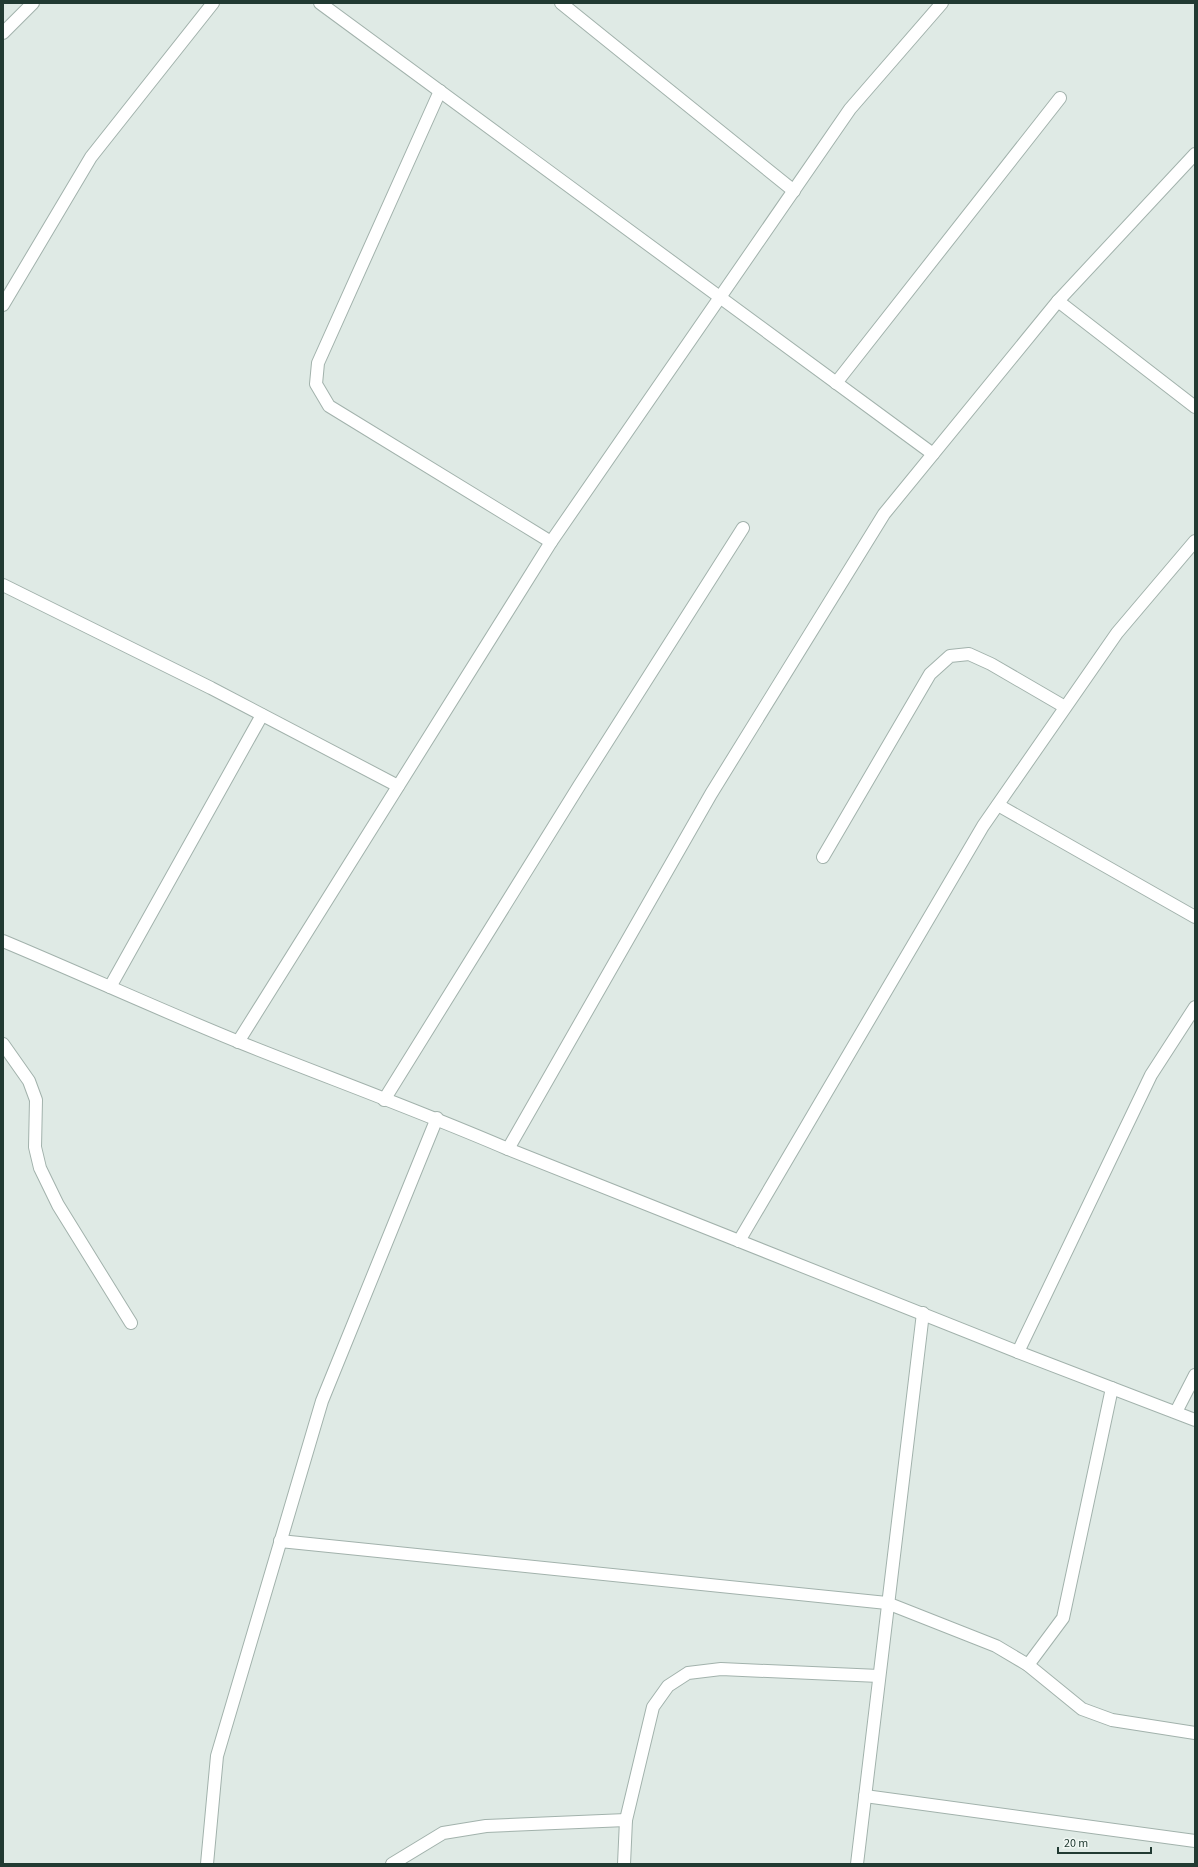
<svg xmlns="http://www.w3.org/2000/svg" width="1198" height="1867" font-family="'Source Sans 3',sans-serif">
  <rect width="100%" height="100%" fill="#dfeae5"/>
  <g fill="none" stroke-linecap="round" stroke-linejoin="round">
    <defs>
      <polyline id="service" points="3,33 33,3"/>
      <g id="minor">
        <polyline points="320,3 933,454"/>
        <polyline points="561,3 794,191"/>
        <polyline points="440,91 318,363 316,384 329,406 551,542"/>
        <polyline points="1058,301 1195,407"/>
        <polyline points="3,305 91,157 213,3"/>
        <polyline points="836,383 1060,98"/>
        <polyline points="3,585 211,688 398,786"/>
        <polyline points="998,805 1195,917"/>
        <polyline points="823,857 930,674 950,656 969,654 991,664 1065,707"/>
        <path d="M3,941C82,974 160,1010 239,1042C329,1078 420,1111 508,1149L1018,1352L1195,1420"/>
        <polyline points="110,987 262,715"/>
        <polyline points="238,1042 551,542 850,109 942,3"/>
        <polyline points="3,1044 29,1081 36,1100 35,1147 40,1168 58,1205 131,1323"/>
        <polyline points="384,1100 579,786 743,528"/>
        <polyline points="508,1149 711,794 884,514 1058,301 1195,154"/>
        <polyline points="739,1241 983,826 1117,633 1195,541"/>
        <polyline points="1018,1352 1151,1075 1195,1007"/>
        <polyline points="1176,1412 1195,1375"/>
        <polyline points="280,1541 887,1603 996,1646 1028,1665 1082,1709 1112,1720 1195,1733"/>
        <polyline points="1028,1665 1063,1618 1112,1388"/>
        <polyline points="865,1796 1195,1841"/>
        <polyline points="207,1864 217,1756 322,1401 437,1118"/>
        <polyline points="392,1864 443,1833 486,1826 626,1820"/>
        <polyline points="624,1864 626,1820 653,1707 668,1686 688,1673 721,1669 879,1676"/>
        <polyline points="857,1864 923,1313"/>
      </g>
    </defs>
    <use href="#service" stroke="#a2b2ac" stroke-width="14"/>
    <use href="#minor" stroke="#a2b2ac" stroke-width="14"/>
    <use href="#service" stroke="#fff" stroke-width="12"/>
    <use href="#minor" stroke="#fff" stroke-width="12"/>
  </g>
  <rect width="1198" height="1867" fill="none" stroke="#213a32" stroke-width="8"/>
  <path d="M1058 1847v6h93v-6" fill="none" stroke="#213a32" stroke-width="2"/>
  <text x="1064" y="1847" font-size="12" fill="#213a32" stroke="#f0f7f3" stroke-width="3" paint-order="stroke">20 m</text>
</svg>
